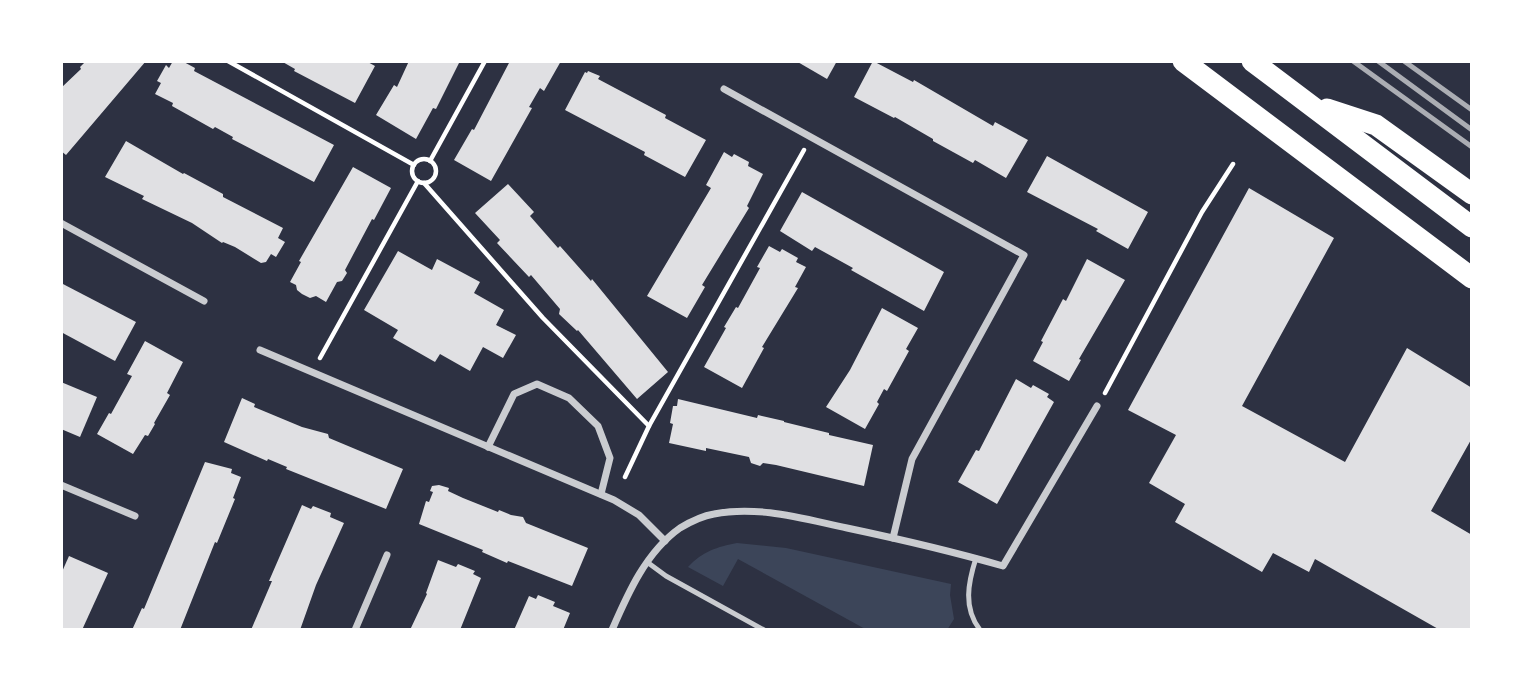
<svg xmlns="http://www.w3.org/2000/svg" width="1533" height="691" font-family="'Sofia Sans Condensed',sans-serif">
  <rect width="100%" height="100%" fill="#2d3142"/>
  <path fill="#3c4559" d="M737,543L786,548L951,584L950,595L954,619L947,630H867L738,559L723,586L688,567C703,551 717,547 737,543Z"/>
  <g fill="#e0e0e3">
    <polygon points="86,61 146,61 66,155 61,151 61,88 81,69 80,67"/>
    <polygon points="173,61 182,61 195,68 194,71 334,145 314,182 232,139 233,137 215,127 213,129 172,106 173,103 155,94 161,83 157,81 166,65 169,68"/>
    <polygon points="281,61 366,61 375,66 355,103 294,71 295,69"/>
    <polygon points="409,61 460,61 436,109 433,108 416,139 376,115 394,85 397,87"/>
    <polygon points="510,61 561,61 544,91 540,88 529,107 532,108 491,181 454,160 472,129 474,130"/>
    <polygon points="796,61 837,61 827,79"/>
    <polygon points="873,61 913,82 914,80 993,126 995,122 1028,140 1006,178 975,160 973,163 933,141 933,139 895,117 894,118 854,97"/>
    <polygon points="588,71 600,76 598,79 666,115 665,118 706,140 685,177 644,155 645,152 565,110 585,72 587,73"/>
    <polygon points="126,141 183,174 184,173 223,194 223,197 283,228 278,238 285,242 276,257 271,254 266,262 261,263 235,247 223,242 222,243 192,223 142,199 144,196 105,177"/>
    <polygon points="724,152 732,157 734,154 749,162 748,166 763,174 747,206 749,208 702,285 705,287 687,318 647,296 711,188 706,185"/>
    <polygon points="1047,156 1148,212 1128,249 1096,231 1098,229 1027,192"/>
    <polygon points="353,167 391,188 374,220 372,219 345,270 347,273 342,281 337,282 326,302 316,296 310,298 302,294 297,290 296,285 290,282 301,262 299,261"/>
    <polygon points="508,184 534,212 530,216 558,248 560,246 591,281 592,279 668,372 637,399 578,330 577,331 559,314 560,309 531,275 529,277 497,243 500,240 475,213"/>
    <polygon points="1249,188 1334,238 1242,406 1345,462 1407,348 1472,388 1472,438 1431,511 1472,535 1472,630 1440,630 1315,559 1309,572 1273,553 1262,572 1175,522 1185,504 1149,483 1176,435 1128,410"/>
    <polygon points="802,192 944,272 924,311 851,270 853,268 815,247 812,251 780,231"/>
    <polygon points="769,246 780,252 782,249 798,258 796,262 806,267 795,287 798,288 762,347 764,348 742,388 704,367 726,328 724,327 736,307 738,308 760,268 757,267"/>
    <polygon points="398,251 432,270 437,259 480,282 474,293 504,310 496,325 516,335 503,358 483,347 470,371 440,354 435,362 393,338 398,330 364,310"/>
    <polygon points="1087,259 1125,280 1079,359 1081,360 1069,381 1033,361 1043,342 1041,341 1063,299 1066,301"/>
    <polygon points="61,283 136,322 115,361 61,332"/>
    <polygon points="882,308 918,328 906,349 909,351 887,391 884,389 877,402 879,404 865,429 826,407 850,370"/>
    <polygon points="145,341 183,362 167,393 170,395 154,423 155,424 148,436 145,435 133,454 97,434 109,413 111,414 132,376 127,374"/>
    <polygon points="1016,379 1031,388 1033,385 1049,394 1047,397 1054,402 997,504 958,482 976,450 979,451"/>
    <polygon points="61,382 97,397 80,437 61,429"/>
    <polygon points="242,398 255,404 254,407 302,427 328,434 329,438 403,469 386,509 286,469 287,467 268,459 267,461 224,442"/>
    <polygon points="678,399 757,418 758,415 784,421 784,422 829,433 829,435 873,445 864,486 776,465 763,463 760,466 751,463 749,457 706,448 706,451 669,443 673,424 670,423 673,406 677,406"/>
    <polygon points="205,462 232,469 231,473 241,477 233,498 235,499 217,543 215,542 180,630 132,630 142,608 144,609"/>
    <polygon points="439,485 449,488 448,491 463,498 498,512 499,510 511,515 523,517 526,523 588,548 572,586 508,561 507,563 482,552 483,550 419,524 426,501 429,502 433,492 430,491 432,486"/>
    <polygon points="302,505 311,509 313,506 331,513 330,517 344,523 316,585 300,630 251,630 272,581 269,581"/>
    <polygon points="69,556 108,573 82,630 61,630 61,574"/>
    <polygon points="438,560 456,567 458,564 475,571 473,574 481,578 460,630 410,630 427,594 426,593"/>
    <polygon points="538,595 555,602 553,606 570,613 563,630 514,630 529,596 536,599"/>
  </g>
  <g fill="none" stroke-linecap="round" stroke-linejoin="round">
    <g stroke="#fff" stroke-width="4.5">
      <polyline points="228,61 414,165"/>
      <circle cx="424" cy="171" r="12"/>
      <polyline points="430,161 485,61"/>
      <polyline points="424,183 543,318 649,426"/>
      <polyline points="320,358 418,181"/>
      <polyline points="1105,393 1202,212 1233,164"/>
      <polyline points="625,477 649,426 804,150"/>
    </g>
    <g stroke="#caccd0" stroke-width="5">
      <path d="M976,558C968,583 963,608 980,630"/>
      <polyline points="647,562 666,576 764,630"/>
    </g>
    <g stroke="#caccd0" stroke-width="7">
      <polyline points="724,89 1024,255 912,459 893,538"/>
      <polyline points="61,223 204,301"/>
      <polyline points="260,350 614,500 639,515 665,541"/>
      <polyline points="488,447 514,394 537,384 569,398 598,426 610,458 601,494"/>
      <polyline points="61,485 135,516"/>
      <polyline points="355,630 387,555"/>
      <path d="M612,630C628,593 646,552 680,528C690,522 702,516 714,514C758,505 804,519 847,528C899,539 951,551 1003,566L1097,406"/>
    </g>
    <g stroke="#fff" stroke-width="21">
      <polyline points="1183,61 1472,278"/>
      <polyline points="1252,61 1472,227"/>
      <polyline points="1327,109 1376,125 1472,194"/>
    </g>
    <g stroke="#abadb3" stroke-width="5">
      <polyline points="1353,61 1472,147"/>
      <polyline points="1378,61 1472,130"/>
      <polyline points="1404,61 1472,110"/>
    </g>
  </g>
  <rect width="1533" height="691" fill="none" stroke="#ffffff" stroke-width="126"/>
</svg>
